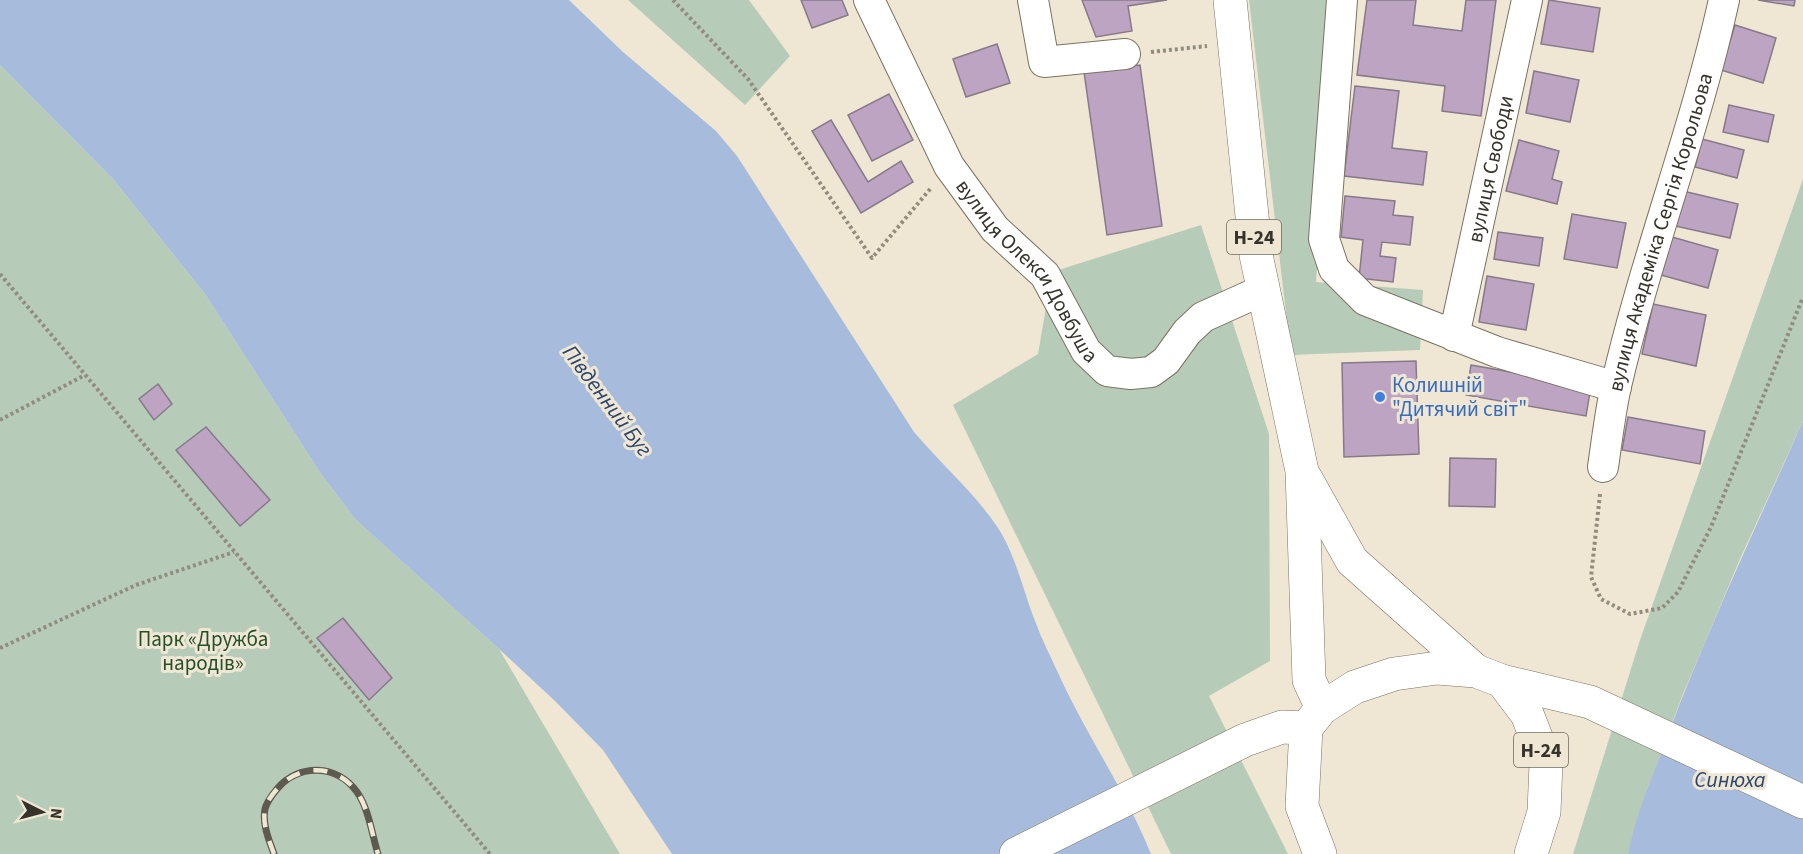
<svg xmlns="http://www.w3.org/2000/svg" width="1803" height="854" font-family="'Source Sans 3',sans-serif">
  <rect width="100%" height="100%" fill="#efe7d4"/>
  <g fill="#b7ccb8">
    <polygon points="628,0 749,0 790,56 745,105"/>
    <polygon points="1249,0 1335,0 1316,282 1423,290 1420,350 1291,355"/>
    <polygon points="0,65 113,179 205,294 321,474 356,520 499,649 620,854 0,854"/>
    <polygon points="1803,179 1803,421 1740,559 1683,694 1647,790 1628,854 1573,854 1640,640"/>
    <polygon points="1201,225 1269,434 1270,661 1209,696 1288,854 1171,854 953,405 1038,354 1052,272"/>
  </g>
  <g fill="#a7bcdc">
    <path d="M0,0H569L623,52L716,131L737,156L914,432C942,465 974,492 998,528C1016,556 1023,590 1035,621C1042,640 1051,657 1059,675C1087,736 1126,792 1151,854H672L603,750L556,702L499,649L356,520L321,474L205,294L113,179L0,65Z"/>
    <path d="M1803,421V854H1628C1636,813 1654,772 1669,732C1709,626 1757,525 1803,421Z"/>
  </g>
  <g fill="#bda4c2" stroke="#867a89" stroke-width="1.5">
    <polygon points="801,0 842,0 848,15 812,28"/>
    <polygon points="1082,0 1167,0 1128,6 1132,31 1096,37"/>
    <polygon points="1367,0 1416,0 1413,25 1462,31 1466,0 1496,0 1481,116 1442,111 1445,86 1357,75"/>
    <polygon points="1549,0 1600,8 1593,52 1541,44"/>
    <polygon points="1758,0 1795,0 1794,6"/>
    <polygon points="1735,25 1776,38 1763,83 1721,70"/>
    <polygon points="997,44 1010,83 966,97 953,59"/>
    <polygon points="1140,65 1162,226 1107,235 1084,72"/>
    <polygon points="1534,71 1579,80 1570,122 1526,113"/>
    <polygon points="1355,86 1399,91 1392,148 1427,152 1423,185 1344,176"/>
    <polygon points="889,94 913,140 872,161 848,115"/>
    <polygon points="1729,105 1774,115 1768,142 1723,132"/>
    <polygon points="831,120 868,182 901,161 913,182 861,213 812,131"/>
    <polygon points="1702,139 1744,150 1737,178 1695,167"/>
    <polygon points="1519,140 1559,151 1552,179 1562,182 1557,204 1506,191"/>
    <polygon points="1683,191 1738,204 1730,238 1675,226"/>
    <polygon points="1345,196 1395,201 1393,215 1413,217 1410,245 1382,242 1380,256 1396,258 1393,282 1359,278 1363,240 1341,237"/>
    <polygon points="1572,214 1626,223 1617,268 1564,259"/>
    <polygon points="1498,232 1543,238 1539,266 1494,259"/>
    <polygon points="1672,237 1718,250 1708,288 1661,275"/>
    <polygon points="1487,276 1534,284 1526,330 1479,322"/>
    <polygon points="1653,304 1706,315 1696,366 1642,354"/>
    <polygon points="1416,361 1419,454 1344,457 1342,363"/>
    <polygon points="1471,365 1591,386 1586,416 1466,395"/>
    <polygon points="158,384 172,404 154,420 139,399"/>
    <polygon points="1628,417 1705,431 1700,464 1622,450"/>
    <polygon points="206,427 270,500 240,526 176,450"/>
    <polygon points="1450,458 1496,459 1495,507 1449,506"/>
    <polygon points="343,618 392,678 369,700 317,638"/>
  </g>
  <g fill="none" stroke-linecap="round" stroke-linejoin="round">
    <defs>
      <g id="minor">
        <path id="s1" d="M869,0L949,166L995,229L1045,275L1086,351L1107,371L1131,374L1151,372L1166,361L1187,332L1203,317L1263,290"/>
        <polyline points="1033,0 1044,62 1125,54"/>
        <polyline points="1342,0 1324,239 1334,269 1365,300 1497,352 1616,387"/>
        <path id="s2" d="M1454,336L1527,0"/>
        <path id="s3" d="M1603,467C1607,440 1610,413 1616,386C1646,256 1695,131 1724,0"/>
      </g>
      <g id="primary">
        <polyline points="1230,0 1256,255 1302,471 1309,680 1322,708"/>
        <polyline points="1305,477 1352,561 1476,671"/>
        <polyline points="1502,681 1590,702 1803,802"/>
        <polyline points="1016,854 1245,740 1282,727 1306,728"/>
        <polyline points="1320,854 1302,806 1306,728 1322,708 1355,687 1394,674 1437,668 1476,671 1502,681 1527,714 1546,763 1544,812 1531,854"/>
      </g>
    </defs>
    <use href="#minor" stroke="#7a7362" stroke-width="32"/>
    <use href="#primary" stroke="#7a7362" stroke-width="34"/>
    <g stroke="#928c7f" stroke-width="4" stroke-dasharray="3 3" stroke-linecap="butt">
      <polyline points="673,0 748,79 872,258 931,188"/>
      <polyline points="1151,52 1207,46"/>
      <polyline points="0,274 490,854"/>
      <polyline points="0,420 85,375"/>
      <polyline points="1600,494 1591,577 1601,599 1630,614 1662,608 1678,592 1711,527 1803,297"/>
      <polyline points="0,648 136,585 234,552"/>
    </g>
    <use href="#minor" stroke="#fff" stroke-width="30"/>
    <use href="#primary" stroke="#fff" stroke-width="33"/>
    <defs>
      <path id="rail" d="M274,854C269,840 262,824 265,809C267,801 272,795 277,789C299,763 337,764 357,792C369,809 372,835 378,854"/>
    </defs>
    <use href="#rail" stroke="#5e5a50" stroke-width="7"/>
    <use href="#rail" stroke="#efe7d4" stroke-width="4.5" stroke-dasharray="14" stroke-linecap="butt"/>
  </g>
  <circle fill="#3f7fe0" stroke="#efe7d4" stroke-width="2" cx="1380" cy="397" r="6"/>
  <g text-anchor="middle" stroke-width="6" stroke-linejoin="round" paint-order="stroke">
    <g fill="#efe7d4" stroke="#6e695e" stroke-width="1.5">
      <rect x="1227" y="220" width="54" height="34" rx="4.5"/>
      <rect x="1514" y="733" width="54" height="34" rx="4.5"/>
    </g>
    <g font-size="20" font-weight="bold" fill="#36332b">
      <text x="1254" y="244">Н-24</text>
      <text x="1541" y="757">Н-24</text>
    </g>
    <g font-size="21" fill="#36332b" stroke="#efe7d4">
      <text dy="7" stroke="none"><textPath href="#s2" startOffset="171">вулиця Свободи</textPath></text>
      <text dy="7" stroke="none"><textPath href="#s3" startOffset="242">вулиця Академіка Сергія Корольова</textPath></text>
      <text dy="7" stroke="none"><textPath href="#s1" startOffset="316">вулиця Олекси Довбуша</textPath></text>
    </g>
    <g font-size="21" fill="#366cbe" stroke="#efe7d4" text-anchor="start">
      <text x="1392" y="392">Колишній<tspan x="1392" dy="24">"Дитячий світ"</tspan></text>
    </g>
    <g font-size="21" fill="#235029" stroke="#efe7d4">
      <text x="203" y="646">Парк «Дружба<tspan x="203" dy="24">народів»</tspan></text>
    </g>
    <g font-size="22" font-style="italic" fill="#2a4570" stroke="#efe7d4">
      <text transform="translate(608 400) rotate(53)" y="8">Південний Буг</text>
      <text x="1730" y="787">Синюха</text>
    </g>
  </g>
  <g transform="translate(42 812) rotate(96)" stroke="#efe7d4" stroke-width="4.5" paint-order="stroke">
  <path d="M0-4.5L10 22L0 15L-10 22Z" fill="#36332b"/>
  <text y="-9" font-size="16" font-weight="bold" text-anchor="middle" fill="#36332b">N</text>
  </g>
</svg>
